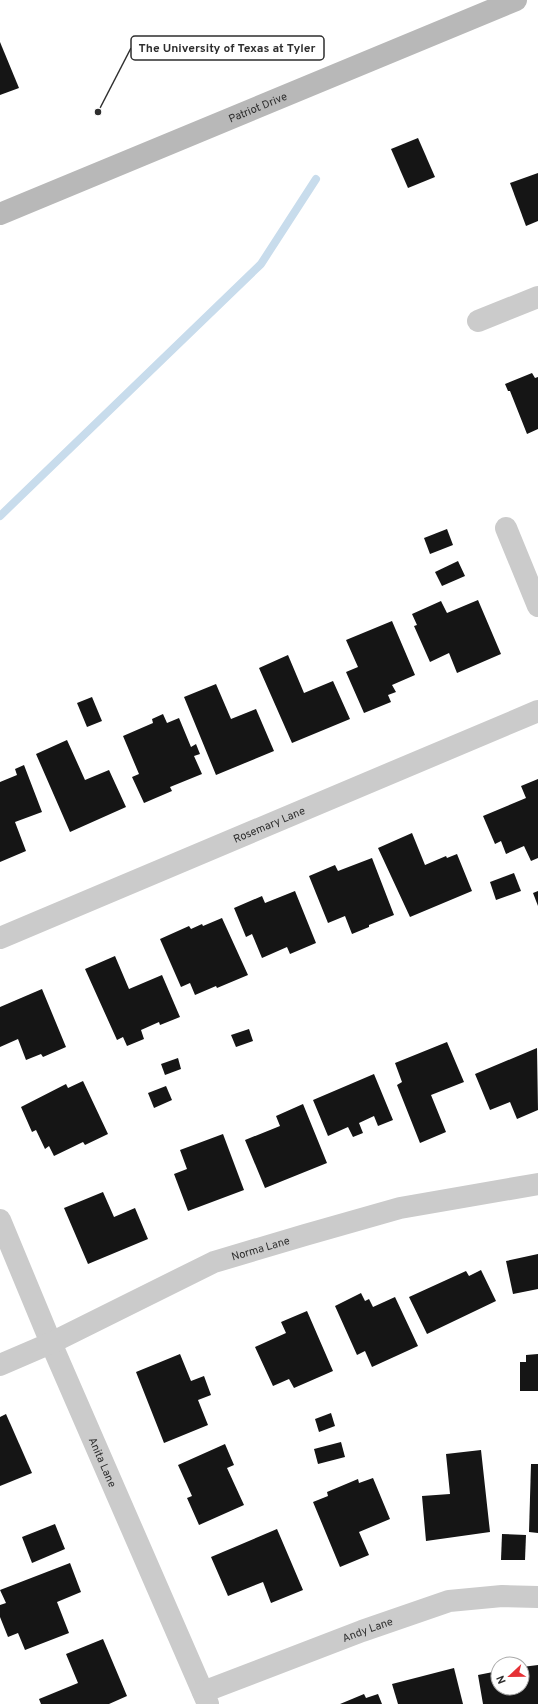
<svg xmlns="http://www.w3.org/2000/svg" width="538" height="1704" font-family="Overpass,sans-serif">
  <rect width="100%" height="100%" fill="#fff"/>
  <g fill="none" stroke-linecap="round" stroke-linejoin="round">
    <polyline stroke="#c8dcec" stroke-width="8" points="0,516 261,264 316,179"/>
  </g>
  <g fill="#151515">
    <polygon points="0,42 19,88 0,95"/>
    <polygon points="418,138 435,177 408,188 391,149"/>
    <polygon points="538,173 538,221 526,226 510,183"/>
    <polygon points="532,373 535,378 538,377 538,429 527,434 510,391 508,391 505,384"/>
    <polygon points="447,529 453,545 430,554 424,538"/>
    <polygon points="458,561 465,576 442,586 435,572"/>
    <polygon points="478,600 501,654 457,673 449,653 430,662 414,626 417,625 412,614 441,601 447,613"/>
    <polygon points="392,621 415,675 392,685 396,692 388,695 391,702 364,713 346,672 358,667 346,640"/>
    <polygon points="288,655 304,693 333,681 350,719 292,743 259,668"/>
    <polygon points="216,684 231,719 256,709 274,751 216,775 184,697"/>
    <polygon points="92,697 102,721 87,727 77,703"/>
    <polygon points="163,714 167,723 179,718 191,747 196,744 200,754 194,756 202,774 170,787 172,791 144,803 132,777 139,774 123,736 153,723 152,719"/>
    <polygon points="67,740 85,780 109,770 126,807 70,832 36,754"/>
    <polygon points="24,765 42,812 15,822 26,851 0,862 0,782 17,775 15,769"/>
    <polygon points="538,779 538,858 531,861 524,846 506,854 501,841 495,844 483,816 526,798 521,786"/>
    <polygon points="412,833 425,865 446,856 447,858 457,854 472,891 410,917 378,848"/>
    <polygon points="372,858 394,915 369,925 369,927 352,934 345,916 328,923 309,876 335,865 338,871"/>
    <polygon points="514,873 521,891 496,900 490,882"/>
    <polygon points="295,891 316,943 290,954 287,947 262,958 252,934 246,937 234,908 262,896 265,903"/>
    <polygon points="538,891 538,906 533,893"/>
    <polygon points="222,918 248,975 217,988 216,986 195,995 190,983 181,987 160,939 189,926 191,929 202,924 203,926"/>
    <polygon points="115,956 129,989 162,975 180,1017 160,1025 159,1022 141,1030 144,1039 127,1046 123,1037 117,1040 85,969"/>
    <polygon points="42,989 66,1047 43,1057 41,1054 26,1060 18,1039 0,1047 0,1007"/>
    <polygon points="249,1029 253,1041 236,1047 231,1035"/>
    <polygon points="447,1042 464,1082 431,1095 446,1132 420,1143 397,1085 402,1082 395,1063"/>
    <polygon points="537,1048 538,1110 517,1119 510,1102 490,1110 475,1074"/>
    <polygon points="178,1058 181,1069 165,1075 161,1064"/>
    <polygon points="374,1074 393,1120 378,1126 374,1116 359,1123 363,1133 353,1137 348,1127 328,1136 313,1100"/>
    <polygon points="83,1081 108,1134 85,1145 83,1142 54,1156 49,1146 45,1149 36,1130 32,1132 21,1107 66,1084 68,1088"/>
    <polygon points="166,1086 172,1100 154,1108 148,1093"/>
    <polygon points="303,1104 327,1163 265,1188 245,1140 280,1126 276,1116"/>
    <polygon points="223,1134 244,1190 188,1211 174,1174 187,1169 180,1150"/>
    <polygon points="103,1192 114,1217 135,1208 148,1239 88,1264 64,1208"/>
    <polygon points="538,1254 538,1289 513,1294 506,1261"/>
    <polygon points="481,1270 496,1301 427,1334 409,1297 466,1271 469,1276"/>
    <polygon points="361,1293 365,1301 369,1299 373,1307 395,1297 418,1346 372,1367 365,1351 357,1355 335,1306"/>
    <polygon points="307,1311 333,1371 294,1388 289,1379 273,1386 255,1347 286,1333 281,1322"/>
    <polygon points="180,1354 191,1381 204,1376 211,1395 198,1400 208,1425 164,1443 136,1372"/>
    <polygon points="538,1354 538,1391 520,1391 520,1362 526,1362 526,1355"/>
    <polygon points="331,1413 335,1426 319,1432 315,1419"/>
    <polygon points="6,1414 32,1473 0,1486 0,1417"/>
    <polygon points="341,1442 345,1457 318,1464 314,1449"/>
    <polygon points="225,1444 234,1465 227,1468 244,1505 199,1525 187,1498 192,1496 178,1465"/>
    <polygon points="481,1450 490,1532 426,1541 422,1496 450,1494 446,1454"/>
    <polygon points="531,1464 538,1464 538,1533 529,1532"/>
    <polygon points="373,1478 390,1519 359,1532 369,1555 340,1567 313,1502 328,1496 327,1492 358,1479 359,1483"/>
    <polygon points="55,1524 65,1549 32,1563 22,1537"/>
    <polygon points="277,1529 303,1590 271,1603 263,1582 228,1596 211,1557"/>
    <polygon points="502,1534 526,1535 525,1560 501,1560"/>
    <polygon points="70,1563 81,1592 57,1602 69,1633 25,1650 18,1633 8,1637 0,1617 0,1605 6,1603 0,1590"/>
    <polygon points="103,1639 127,1696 109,1704 41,1704 39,1699 78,1683 66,1654"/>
    <polygon points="538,1665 538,1704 483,1704 478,1675 498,1671 498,1688 522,1688 522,1667"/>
    <polygon points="454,1668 463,1704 398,1704 392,1684"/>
    <polygon points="364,1694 366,1698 378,1694 382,1704 340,1704"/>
  </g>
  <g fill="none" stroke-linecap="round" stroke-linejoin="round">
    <g stroke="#cbcbcb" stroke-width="22">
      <polyline points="478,321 538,297"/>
      <polyline points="506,528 538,606"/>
      <path id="s1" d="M0,938L538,711"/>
      <path id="s2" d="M0,1220L51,1343L208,1704"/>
      <path id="s3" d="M0,1365L51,1343L214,1262L305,1235L400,1208L538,1184"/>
      <path id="s4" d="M203,1692L362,1631L449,1601L502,1596L538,1597"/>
    </g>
    <path stroke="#b8b8b8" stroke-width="22" id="s5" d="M0,214L516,0"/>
  </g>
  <g text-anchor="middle" stroke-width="4" stroke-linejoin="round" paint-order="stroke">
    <g font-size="11" fill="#2e2e2e" stroke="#fff">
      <text dy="4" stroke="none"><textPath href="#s5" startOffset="279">Patriot Drive</textPath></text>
      <text dy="4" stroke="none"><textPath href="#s1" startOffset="292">Rosemary Lane</textPath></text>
      <text dy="4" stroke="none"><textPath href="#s3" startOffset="286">Norma Lane</textPath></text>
      <text dy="4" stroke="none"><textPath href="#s2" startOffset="263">Anita Lane</textPath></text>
      <text dy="4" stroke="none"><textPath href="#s4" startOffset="176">Andy Lane</textPath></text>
    </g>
  </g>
  <path fill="none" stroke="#2e2e2e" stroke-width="1.5" d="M98 112L131 48"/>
  <circle fill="#2e2e2e" stroke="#fff" stroke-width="1.5" cx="98" cy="112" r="4"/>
  <rect fill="#fff" stroke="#2e2e2e" stroke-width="1.5" x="131" y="36" width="193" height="24" rx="4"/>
  <g font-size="12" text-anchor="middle" font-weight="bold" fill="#2e2e2e">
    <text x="227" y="52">The University of Texas at Tyler</text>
  </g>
  <g transform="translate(510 1676) rotate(248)"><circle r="19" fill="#ffffff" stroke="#ababab"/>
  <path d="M0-3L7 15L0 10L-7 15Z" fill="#e53136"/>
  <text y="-6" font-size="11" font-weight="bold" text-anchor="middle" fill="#2e2e2e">N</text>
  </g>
</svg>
